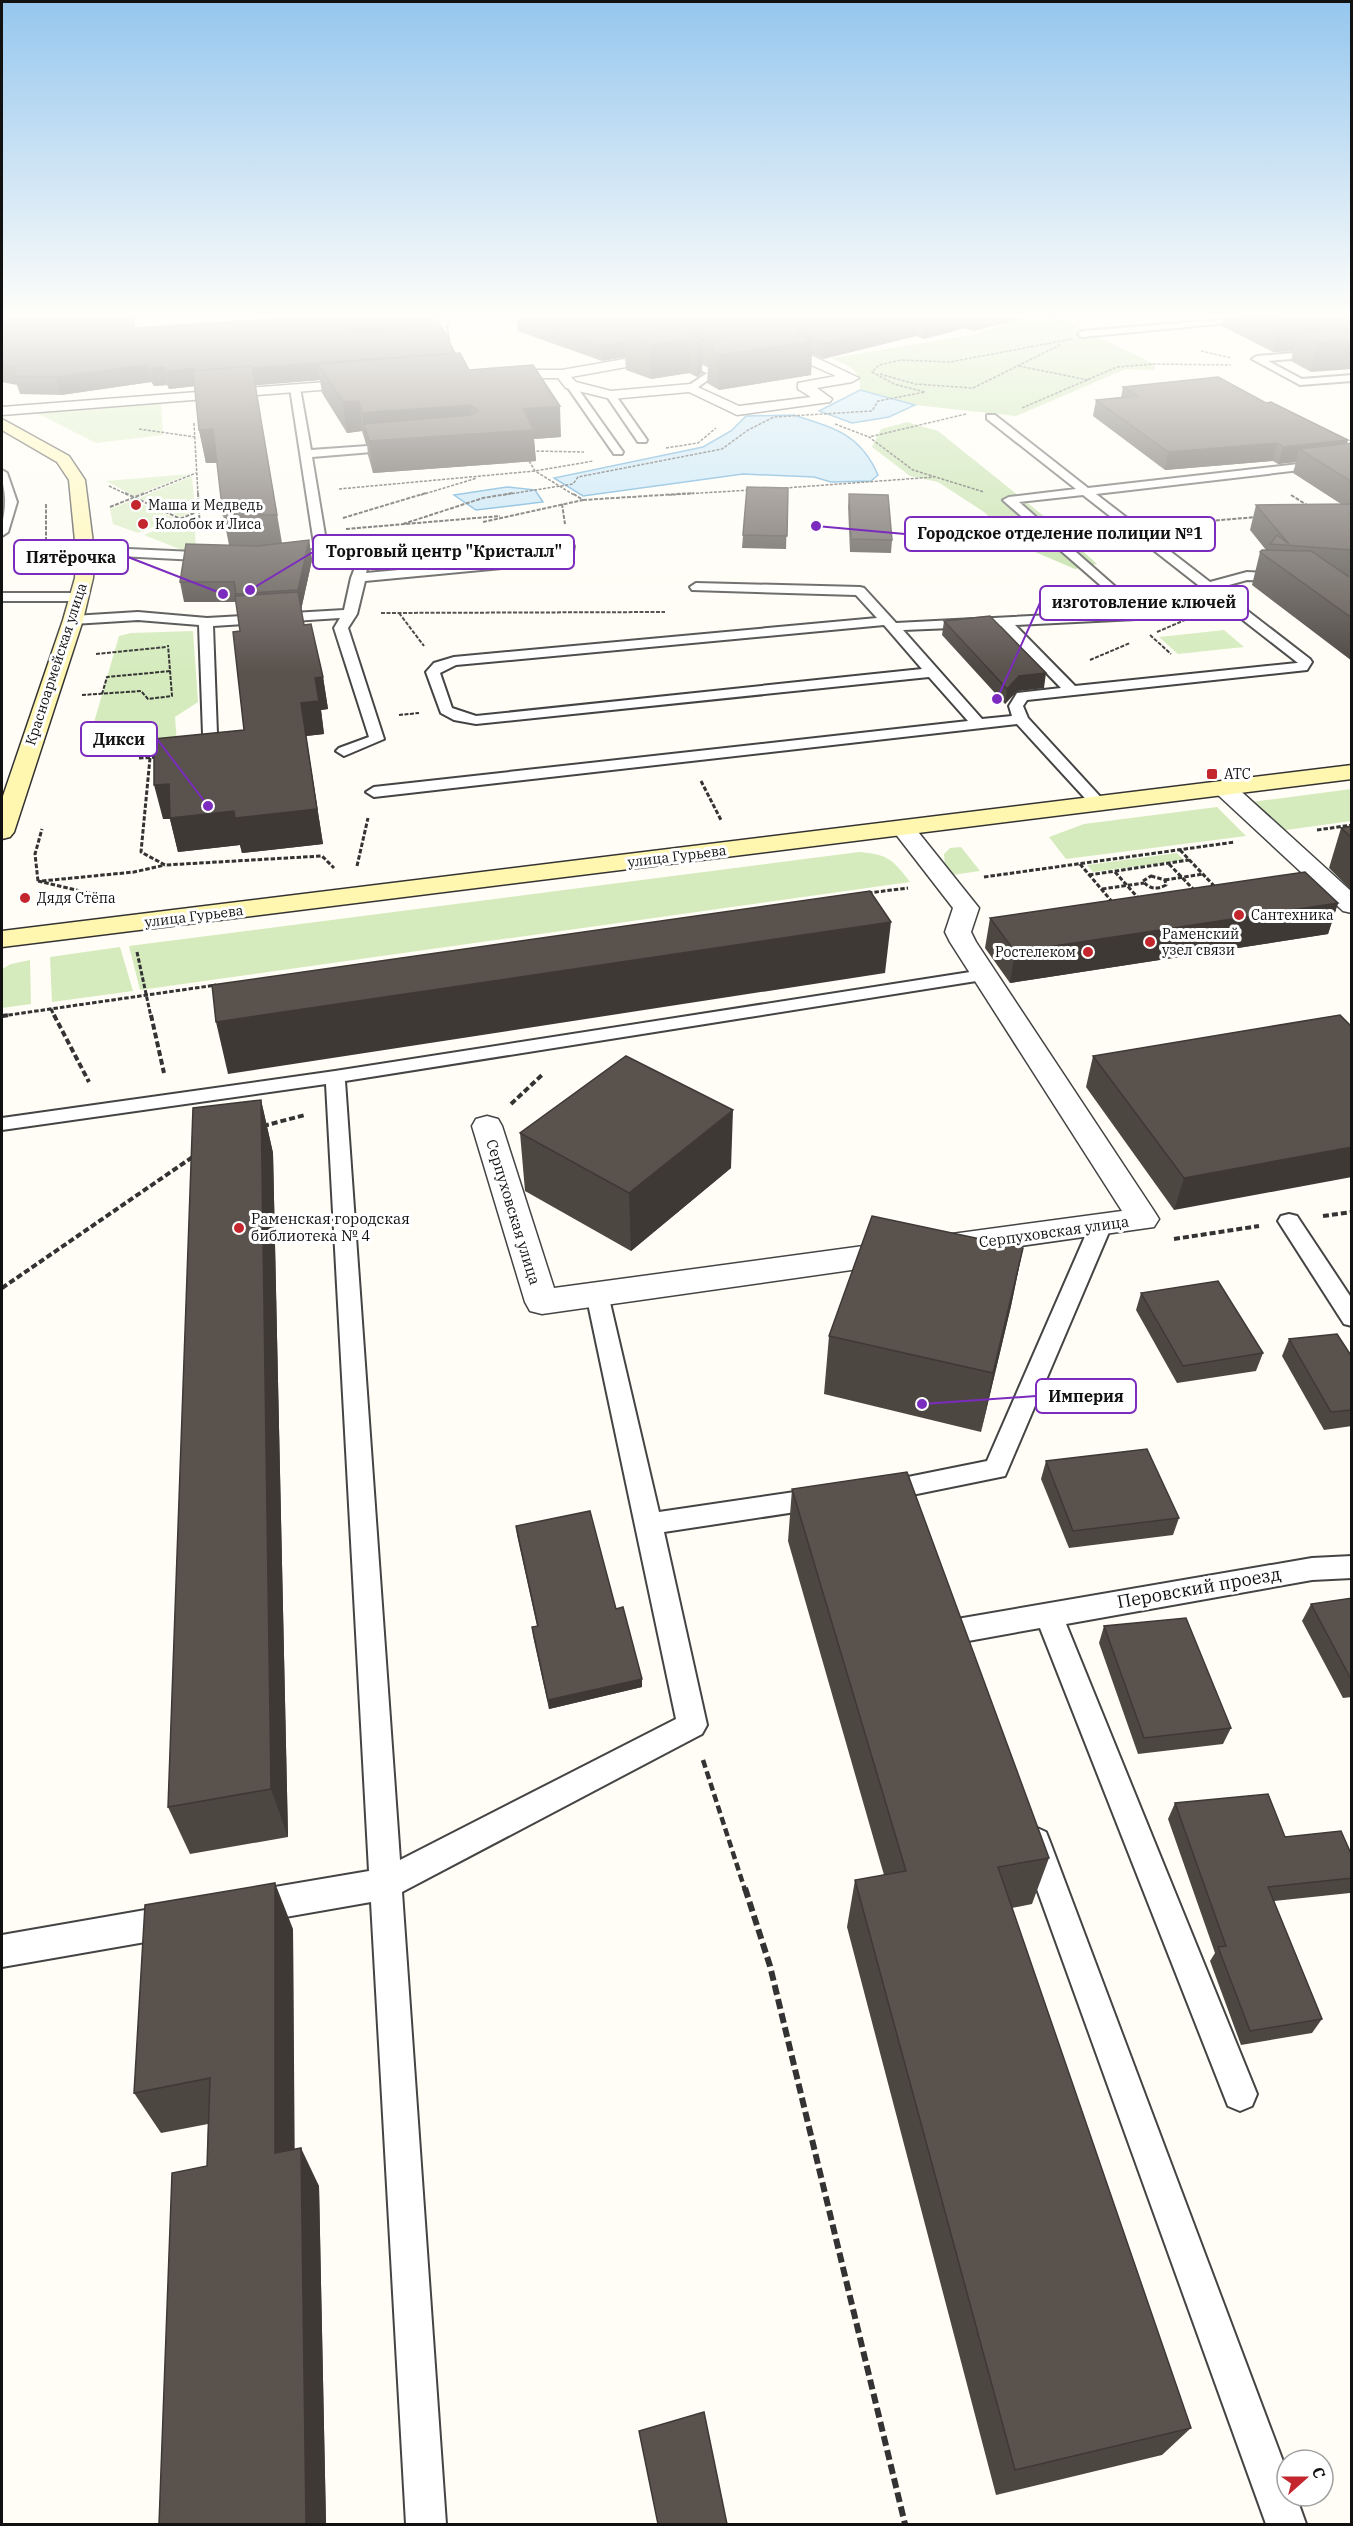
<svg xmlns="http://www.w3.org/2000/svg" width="1353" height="2526" font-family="'IBM Plex Serif',serif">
  <rect width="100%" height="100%" fill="#fffdf5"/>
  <g fill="#d5ebbd">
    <polygon points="161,402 163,435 96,443 33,411"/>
    <polygon points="190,474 134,496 106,481"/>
    <polygon points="192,476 195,510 181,517 139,498"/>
    <polygon points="133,500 174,518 138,533 113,524 110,509"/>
    <polygon points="179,520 195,528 196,552 182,550 144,535"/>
    <polygon points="1224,630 1244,647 1178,654 1159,637"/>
    <polygon points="193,631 198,702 175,717 177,743 86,750 119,636 131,633"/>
    <polygon points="1351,789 1351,821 1279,831 1252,802"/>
    <polygon points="1217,807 1246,836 1066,859 1049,837 1084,824"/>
    <polygon points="961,847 980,871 952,875 945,867 944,854 950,848"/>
    <path d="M859,852C888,854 893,860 910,882L140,990L129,946Z"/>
    <polygon points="1177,853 1184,860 1093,872 1087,865"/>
    <polygon points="120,947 133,991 52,1002 50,957"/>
    <polygon points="30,960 31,1004 2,1008 2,969 11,964"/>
  </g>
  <g fill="#b9dc9c">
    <path d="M1026,318H1059L1154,364L1155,370L1126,369L1016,416L915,405L860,390C861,369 849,367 832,358L972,335Z"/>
    <polygon points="907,422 938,431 1045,517 1097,564 1075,569 1021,546 984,512 938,482 910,476 872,447 881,429"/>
  </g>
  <g fill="#b9e0f7" stroke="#3f96cf" stroke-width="1.5">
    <polygon points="860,390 915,405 889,417 852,423 819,411"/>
    <path d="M794,415C833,428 860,433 878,475L871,481L831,482L814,477L743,474L583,496L554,478L703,447L731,431L746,416Z"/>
    <polygon points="507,487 535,490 543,502 476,510 454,495"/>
  </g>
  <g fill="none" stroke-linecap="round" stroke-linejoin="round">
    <defs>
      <g id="lane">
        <polygon points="441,318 449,318 446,327 448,339 422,342 422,338 440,335 438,327"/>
        <polygon points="1242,318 1281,318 1082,337 1078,334 1082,331"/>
        <polygon points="1352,348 1352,354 1268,361 1302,379 1352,375 1352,381 1300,385 1252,359 1257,356"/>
        <polygon points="671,354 677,354 719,372 694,390 688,390 688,386 707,373 671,358"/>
        <polygon points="568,383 574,383 623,452 622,454 614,454 566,385"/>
        <path d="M295,385L300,388L311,450L396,444L401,447L396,450L312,457L328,553C320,560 283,564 275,557L277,554L315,550L290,388Z"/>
        <polygon points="608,393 614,393 647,440 646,442 638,442 606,395"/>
        <path d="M987,415H995L1088,488L1352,458V464L1096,494L1210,582L1247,572L1287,574L1289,577L1283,581L1247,580L1218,588L1310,659L1312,662L1307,670L1027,700L1023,706L1028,718L1107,804L1099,809L1093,807L1017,724L374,797L366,792L374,787L968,721L929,677L476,724L454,720L441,713L426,672L434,663L454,657L877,618L856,595L692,590L690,587L696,583L860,587L864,588L896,623L1130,611L1005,502L1003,500L1009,497L1076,489L987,419ZM1083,495L1298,663H1297L1075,686L1015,625L1136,619L1141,618L1143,611L1019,502ZM884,625L922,669L476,716L452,708L440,673L456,665ZM1001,626L1061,688L1017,693L1009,706L1012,716L982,719L903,630Z"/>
        <path d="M2,470L7,473L17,502L8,532L2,536C1,524 5,514 5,503C6,492 1,481 2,470Z"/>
        <polygon points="568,542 574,546 572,558 566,562 365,581 357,614 348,628 384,739 344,756 336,751 339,748 369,737 334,628 340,618 213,626 217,734 210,738 203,734 199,625 138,620 73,624 66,620 73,616 138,612 207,618 344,610 351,578 361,552 371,555 366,573 560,555 562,546"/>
        <polygon points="85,547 216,553 222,557 216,561 81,554 81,548"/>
        <polygon points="2,593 78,593 84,597 78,601 2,601"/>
        <polygon points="983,970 989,971 992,975 989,979 345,1081 400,1860 676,1719 586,1294 589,1288 597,1286 605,1288 608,1294 659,1512 822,1488 831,1491 835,1498 831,1505 822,1508 664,1532 707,1725 702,1734 402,1892 446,2524 406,2524 371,1902 251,1923 240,1918 235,1907 240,1896 251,1891 369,1871 326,1084 2,1130 2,1118 335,1071"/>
        <polygon points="1289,1214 1297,1216 1352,1299 1352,1326 1344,1324 1278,1221 1281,1216"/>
        <polygon points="1101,1218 1109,1220 1112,1225 1005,1476 907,1496 898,1493 894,1486 898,1479 987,1461 1090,1225 1093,1220"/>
        <polygon points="1352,1556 1352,1578 1312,1580 1066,1624 1257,2094 1252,2106 1240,2111 1228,2106 1040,1628 957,1643 947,1639 943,1631 947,1623 957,1619 1312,1558"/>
        <polygon points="1035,1827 1046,1832 1050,1842 1287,2472 1287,2496 1296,2496 1306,2524 1266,2524 1020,1842 1024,1832"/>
        <polygon points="174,1905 185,1910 190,1921 185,1932 174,1937 2,1967 2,1935"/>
      </g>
      <g id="street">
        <polygon points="769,348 798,349 859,378 852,382 817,388 832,399 830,402 737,415 689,392 611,399 566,388 558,378 492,378 485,374 492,370 562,370 670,351 675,352 675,358 571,377 576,382 611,391 691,384 739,406 811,397 798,389 798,383 836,376 791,356 764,355 762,352"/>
        <polygon points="366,379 371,380 371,386 2,415 2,407"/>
        <polygon points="1225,782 1233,784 1352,892 1352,913 1343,911 1217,794 1214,789 1217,784"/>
        <polygon points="903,821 911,823 979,908 971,932 976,942 1154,1211 1159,1219 1154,1227 542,1314 530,1311 525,1302 472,1126 476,1119 487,1116 498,1119 502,1126 554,1288 1122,1211 950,942 945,932 953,908 891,828 895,823"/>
      </g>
      <g id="secondary">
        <polygon points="2,419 69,456 85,480 94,551 93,578 83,620 14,832 10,837 2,839 2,799 63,620 75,578 76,551 69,480 57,462 2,430"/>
        <polygon points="1352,765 1352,779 2,947 2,931"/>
      </g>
    </defs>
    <use href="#lane" stroke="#444" stroke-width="4"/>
    <use href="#street" stroke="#444" stroke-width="3"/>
    <use href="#secondary" stroke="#333" stroke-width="3"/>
    <g stroke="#333" stroke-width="1.5" stroke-dasharray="3 1.5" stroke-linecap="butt">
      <polyline points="1053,318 1063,324"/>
      <polyline points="1201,351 1231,358"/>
      <polyline points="1019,366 1088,380"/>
      <polyline points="880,374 915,384 973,388 1062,344"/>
      <polyline points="1022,408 1117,367 1154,364 1231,365"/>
      <polyline points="966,414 869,437 913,470 984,492"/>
      <polyline points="194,423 198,495"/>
      <polyline points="835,424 869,437"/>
      <polyline points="139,429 195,437"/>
      <polyline points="666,448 698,443 716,428"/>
      <polyline points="532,451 584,452"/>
      <polyline points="527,457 535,471 574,495"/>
      <polyline points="109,486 128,495"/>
      <polyline points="785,488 934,477"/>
      <polyline points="339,489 535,471 593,461"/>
      <polyline points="141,495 196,473"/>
      <polyline points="421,495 477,478"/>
      <polyline points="669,495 750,490"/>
    </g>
    <g stroke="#333" stroke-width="2" stroke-dasharray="4 1.5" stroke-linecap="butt">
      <polyline points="125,493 200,528"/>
      <polyline points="198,493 200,530"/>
      <polyline points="1291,495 1310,507"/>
      <polyline points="583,500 694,493"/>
      <polyline points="46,504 46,571"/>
      <polyline points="562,504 565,524"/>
      <polyline points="110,507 145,493"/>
      <polyline points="343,518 426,493"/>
      <polyline points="483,522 583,500 572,493"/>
      <polyline points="1172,524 1257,517"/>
      <polyline points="160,527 199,511"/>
      <polyline points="346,529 500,516"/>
      <polyline points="1160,604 1183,602"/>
      <polyline points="381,613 665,612"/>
      <polyline points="399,613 424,646"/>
      <polyline points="1157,632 1199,614"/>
      <polyline points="1150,635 1171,654"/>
      <polyline points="96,654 166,647"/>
      <polyline points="1090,660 1130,643"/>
      <polyline points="102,694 107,677 171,671"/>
      <polyline points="82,695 141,691 148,699 172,696 168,645"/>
      <polyline points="399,715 419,713"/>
    </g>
    <g stroke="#333" stroke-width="3" stroke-dasharray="4.5 2" stroke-linecap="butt">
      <polyline points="139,758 159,757"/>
      <polyline points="150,758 141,852 165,865 322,856 334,868"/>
      <polyline points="701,781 721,820"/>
      <polyline points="1317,830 1352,825"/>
      <polyline points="1180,850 1216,888"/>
      <polyline points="1080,864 1114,904"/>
      <polyline points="1169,864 1195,891"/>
      <polyline points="357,866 368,818"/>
      <polyline points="1115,872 1140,900"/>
      <polyline points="1089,875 1189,860"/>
      <path d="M1151,876L1165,880L1166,885C1157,890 1149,889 1143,881Z"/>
      <polyline points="984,877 1235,842"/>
      <polyline points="1165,880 1203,874"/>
      <polyline points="38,881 93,894"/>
      <polyline points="38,881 35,854 42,829"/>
      <polyline points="42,881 134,872 165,865"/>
      <polyline points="1102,889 1144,883"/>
      <polyline points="868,893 908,888"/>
      <polyline points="137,952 151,1017"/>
      <polyline points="51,1009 55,1017"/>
      <polyline points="2,1016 216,985"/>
    </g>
    <g stroke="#333" stroke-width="4" stroke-dasharray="6 3" stroke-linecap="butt">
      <polyline points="54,1015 89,1082"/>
      <polyline points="151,1015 164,1073"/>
      <polyline points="2,1016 9,1015"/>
      <polyline points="511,1104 543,1074"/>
      <polyline points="263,1126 305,1115"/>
      <polyline points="1323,1216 1352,1212"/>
      <polyline points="1174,1239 1259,1226"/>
      <polyline points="2,1288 194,1156"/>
    </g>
    <polyline stroke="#333" stroke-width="4.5" stroke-dasharray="8 4" stroke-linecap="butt" points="703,1760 745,1890"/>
    <polyline stroke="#333" stroke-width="6" stroke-dasharray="10 4.5" stroke-linecap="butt" points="745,1888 770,1966 905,2524"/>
    <use href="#lane" fill="#fff" fill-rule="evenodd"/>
    <use href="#street" fill="#fff" fill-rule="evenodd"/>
    <use href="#secondary" fill="#fff6b0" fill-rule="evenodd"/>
    <polyline stroke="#333" stroke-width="1.5" stroke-dasharray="3 1.5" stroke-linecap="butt" points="503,495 573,484 578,477 722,449 748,430 774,417 872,411 878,401 925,392 894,384 872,372 879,365 901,360 950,362 1072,339"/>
    <polyline stroke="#333" stroke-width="2" stroke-dasharray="4 1.5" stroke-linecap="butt" points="403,524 483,498 513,493"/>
  </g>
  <g fill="#4d4742">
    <polygon points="2,318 136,328 282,318 436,318 436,326 455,354 469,370 561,437 534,439 536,461 373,473 368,455 367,444 366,444 362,431 347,433 322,393 320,380 255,385 282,543 309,540 312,560 301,610 304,625 323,677 328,709 321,710 324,734 306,736 323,844 242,853 240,845 178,852 170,819 163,819 244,730 240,631 236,602 184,602 180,582 229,545 223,515 217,463 206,463 199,430 195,386 169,389 167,385 154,386 151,382 61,395 20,394 17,385 2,382"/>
    <polygon points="517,318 1025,318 973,331 965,328 924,339 916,336 823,359 812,354 811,375 719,390 707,383 708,365 702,363 702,373 697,377 689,373 651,379 626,370 625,357 602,361 518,331"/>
    <polygon points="1224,318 1352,318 1311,372 1291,361 1293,351 1273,352 1222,326"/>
    <polygon points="1123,387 1266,403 1348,440 1346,444 1352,443 1352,577 1347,576 1352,579 1352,661 1252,585 1260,552 1266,550 1250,530 1256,505 1341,504 1293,473 1296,462 1278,464 1273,461 1165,470 1093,416 1096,400 1121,397"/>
    <polygon points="788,488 786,549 742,548 743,535"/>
    <polygon points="849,494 892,540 891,553 850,552 848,507"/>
    <polygon points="944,621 1044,688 1017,691 1005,704 942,635"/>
    <polygon points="1352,826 1352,891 1329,868 1341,828"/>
    <polygon points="1338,903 1328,934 1010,983 985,948 990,918"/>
    <polygon points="1340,1015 1174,1210 1086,1087 1093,1056"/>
    <polygon points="261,1100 273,1153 288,1837 190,1854 168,1807"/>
    <polygon points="520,1133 731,1168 631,1251 525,1191"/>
    <polygon points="1023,1248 1011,1306 981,1432 824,1394 829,1336"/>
    <polygon points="1141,1293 1263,1353 1256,1371 1177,1383 1136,1310"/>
    <polygon points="1289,1339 1352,1357 1352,1426 1324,1430 1282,1356"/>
    <polygon points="1046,1461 1179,1518 1173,1535 1069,1548 1041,1479"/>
    <polygon points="792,1489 1049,1858 1032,1904 1012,1908 1191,2428 1162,2455 996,2495 847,1927 855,1880 884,1875 788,1541"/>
    <polygon points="516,1526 616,1609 642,1687 549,1709 533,1636 532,1627 537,1626 517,1535"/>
    <polygon points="1352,1598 1352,1697 1343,1698 1302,1621 1311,1604"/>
    <polygon points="1104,1626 1231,1728 1223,1744 1138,1754 1099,1643"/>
    <polygon points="1175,1803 1352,1856 1352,1891 1350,1893 1274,1901 1322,2019 1312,2033 1241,2045 1210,1961 1215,1953 1168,1819"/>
    <polygon points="293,1929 294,2149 319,2186 326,2524 159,2524 207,2166 208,2124 161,2133 134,2093"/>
  </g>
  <g fill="#3f3936">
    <polygon points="415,318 436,318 437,333 357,341 348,330 355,324"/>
    <polygon points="949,318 966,318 965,328 924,339 925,324"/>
    <polygon points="974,318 1025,318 973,331"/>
    <polygon points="1352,319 1352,369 1311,372 1318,343 1298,333 1293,351 1273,352 1280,324"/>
    <polygon points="917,322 916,336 823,359 824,344"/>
    <polygon points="806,331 805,342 812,341 811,375 719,390 719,355"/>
    <polygon points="689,339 689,373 651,379 651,345"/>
    <polygon points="703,339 702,373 697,377 697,343"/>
    <polygon points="625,342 625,357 602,361 601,346"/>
    <polygon points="455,353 456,370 318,364 320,380 198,390 197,386 169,389 166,371 194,368"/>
    <polygon points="147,365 151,382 61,395 56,377"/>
    <polygon points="163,367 167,385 154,386 150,369"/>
    <polygon points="359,401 362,431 347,433 343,402"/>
    <polygon points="470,405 473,434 523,409 560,406 561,437 534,439 536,461 373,473 369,441 364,424 367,444 366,444 362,413"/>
    <polygon points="213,429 219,462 206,463 199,430"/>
    <polygon points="1348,440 1343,457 1299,449 1296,462 1278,464 1283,447"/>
    <polygon points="1277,443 1273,461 1165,470 1168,452"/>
    <polygon points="309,540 312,560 301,610 298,590"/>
    <polygon points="1046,673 1044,688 1017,691 1005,704 1007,689 1019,676"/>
    <polygon points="323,677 328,709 321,710 324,734 306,736 323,844 242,853 240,845 178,852 170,819 163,819 154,785 301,703 315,678"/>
    <polygon points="1338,903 1328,934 1010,983 1015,952"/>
    <polygon points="891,922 885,973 228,1074 216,1022"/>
    <polygon points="261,1100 273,1153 288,1837 271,1789"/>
    <polygon points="733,1110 731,1168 631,1251 629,1193"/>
    <polygon points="1352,1147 1352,1177 1174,1210 1184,1178"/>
    <polygon points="1023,1248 1011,1306 981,1432 993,1373"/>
    <polygon points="642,1679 642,1687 549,1709 548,1700"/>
    <polygon points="275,1883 293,1929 295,2191 275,2153"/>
    <polygon points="301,2148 319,2186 326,2524 306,2524"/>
  </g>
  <g fill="#5a524d" stroke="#3f3936" stroke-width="1.5">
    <polygon points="2,318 133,318 135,328 282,318 415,318 355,324 348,330 355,334 441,325 455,353 252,368 252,366 195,371 194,368 166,371 163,367 150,369 147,365 56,377 15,376 14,367 2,365"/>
    <polygon points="523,318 786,319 949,318 925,324 917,322 824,344 806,336 806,331 792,325 699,327 698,333 688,334 673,328 625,336 625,342 601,346"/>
    <polygon points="1268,318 1352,318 1352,319 1280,324"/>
    <polygon points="792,325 806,331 796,333 812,341 719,355 708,349 722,337 699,327"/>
    <polygon points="673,328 703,339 697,343 689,339 651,345 625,336"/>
    <polygon points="1352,328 1352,340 1318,343 1298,333"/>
    <polygon points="460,353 469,370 533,365 560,406 523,409 534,430 369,441 364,424 471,415 478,410 470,405 362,413 359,401 343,402 318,364"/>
    <polygon points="252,366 277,515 223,515 213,429 199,430 193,371"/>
    <polygon points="1218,377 1266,403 1271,402 1348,440 1283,447 1277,443 1168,452 1096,400 1138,396 1123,387"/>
    <polygon points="1352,443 1352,482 1299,449"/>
    <polygon points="747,487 788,488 787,536 743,535"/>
    <polygon points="849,494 888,495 892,540 851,539"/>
    <polygon points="1352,504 1352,550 1270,544 1277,535 1289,544 1256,505"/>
    <polygon points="309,540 298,590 236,594 234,582 180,582 186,544 258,546"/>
    <polygon points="1262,550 1311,551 1352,579 1352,618 1260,552"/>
    <polygon points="298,592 304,625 311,624 323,677 315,678 319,701 301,703 317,809 235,818 234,811 170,818 169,784 154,785 154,739 244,730 233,632 240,631 235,596"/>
    <polygon points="990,616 1046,673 1019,676 1007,689 944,621"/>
    <polygon points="1352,826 1352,838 1341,828"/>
    <polygon points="1305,872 1338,903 1015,952 990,918"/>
    <polygon points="870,891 891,922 216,1022 212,985"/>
    <polygon points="1340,1015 1352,1027 1352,1147 1184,1178 1093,1056"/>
    <polygon points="626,1056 733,1110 629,1193 520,1133"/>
    <polygon points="261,1100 271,1789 168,1807 193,1108"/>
    <polygon points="872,1216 1023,1248 993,1373 829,1336"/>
    <polygon points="1218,1281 1263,1353 1183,1366 1141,1293"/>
    <polygon points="1337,1334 1352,1357 1352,1410 1331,1412 1289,1339"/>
    <polygon points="1147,1449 1179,1518 1073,1531 1046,1461"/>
    <polygon points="907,1472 1049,1858 998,1867 1191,2428 1015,2470 855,1880 906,1871 792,1489"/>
    <polygon points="590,1511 616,1609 623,1607 642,1679 548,1700 532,1627 538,1626 516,1526"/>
    <polygon points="1352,1598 1352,1681 1311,1604"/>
    <polygon points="1186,1618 1231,1728 1144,1738 1104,1626"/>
    <polygon points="1268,1794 1285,1837 1341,1831 1352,1856 1352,1878 1268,1887 1322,2019 1250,2031 1218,1947 1226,1946 1175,1803"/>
    <polygon points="275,1883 275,2153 301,2148 306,2524 159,2524 172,2173 207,2166 210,2078 134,2093 145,1905"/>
    <polygon points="704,2412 727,2524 658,2524 639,2431"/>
  </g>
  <linearGradient id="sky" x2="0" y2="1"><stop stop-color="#95c6ee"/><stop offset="0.47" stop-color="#fffefa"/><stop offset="1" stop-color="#fffefa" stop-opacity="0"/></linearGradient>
  <rect width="1353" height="672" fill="url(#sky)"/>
  <g fill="#c4262e" stroke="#fff" stroke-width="2">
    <circle cx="136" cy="505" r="6"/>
    <circle cx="143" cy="524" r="6"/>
    <rect x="1206" y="768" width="12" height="12" rx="3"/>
    <circle cx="25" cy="898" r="6"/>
    <circle cx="1239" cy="915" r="6"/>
    <circle cx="1150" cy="942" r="6"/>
    <circle cx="1088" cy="952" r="6"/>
    <circle cx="239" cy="1228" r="6"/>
  </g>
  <g text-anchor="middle" stroke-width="6" stroke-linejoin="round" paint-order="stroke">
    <g font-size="14" fill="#111" stroke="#fff" text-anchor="start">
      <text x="148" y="510">Маша и Медведь</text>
      <text x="155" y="529">Колобок и Лиса</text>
      <text x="1224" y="779">АТС</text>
      <text x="37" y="903">Дядя Стёпа</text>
      <text x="1251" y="920">Сантехника</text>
      <text x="1162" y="939">Раменский<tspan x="1162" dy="16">узел связи</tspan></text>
      <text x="1076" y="957" text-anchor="end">Ростелеком</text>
    </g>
    <g font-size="14" fill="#111" stroke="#fff">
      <text transform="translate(56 664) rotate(-72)" y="5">Красноармейская улица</text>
      <text transform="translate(677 856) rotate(-7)" y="5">улица Гурьева</text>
      <text transform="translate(194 916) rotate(-7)" y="5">улица Гурьева</text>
    </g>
    <g font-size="15" fill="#111" stroke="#fff">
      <text transform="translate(513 1212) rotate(73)" y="5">Серпуховская улица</text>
      <text transform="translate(1054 1232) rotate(-8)" y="5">Серпуховская улица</text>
    </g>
    <g font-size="15" fill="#111" stroke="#fff" text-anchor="start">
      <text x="251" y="1224">Раменская городская<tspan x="251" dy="17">библиотека № 4</tspan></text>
    </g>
    <g font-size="18" fill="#111" stroke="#fff">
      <text transform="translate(1199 1588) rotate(-10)" y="6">Перовский проезд</text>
    </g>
  </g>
  <path fill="none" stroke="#7b2cbf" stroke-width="2" d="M816 526L905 534M250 590L313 552M223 594L128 557M997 699L1040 603M208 806L157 739M922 1404L1036 1396"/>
  <g fill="#7b2cbf" stroke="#fff" stroke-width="2">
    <circle cx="816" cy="526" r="6"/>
    <circle cx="250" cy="590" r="6"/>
    <circle cx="223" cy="594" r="6"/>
    <circle cx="997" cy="699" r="6"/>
    <circle cx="208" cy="806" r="6"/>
    <circle cx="922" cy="1404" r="6"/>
  </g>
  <g fill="#fff" stroke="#7b2cbf" stroke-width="2">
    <rect x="905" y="517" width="310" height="34" rx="6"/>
    <rect x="313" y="535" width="261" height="34" rx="6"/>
    <rect x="14" y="540" width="114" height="34" rx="6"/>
    <rect x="1040" y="586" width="208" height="34" rx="6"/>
    <rect x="81" y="722" width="76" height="34" rx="6"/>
    <rect x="1036" y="1379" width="100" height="34" rx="6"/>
  </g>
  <g font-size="16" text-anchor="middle" font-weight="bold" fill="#111">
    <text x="1060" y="539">Городское отделение полиции №1</text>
    <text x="444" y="557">Торговый центр "Кристалл"</text>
    <text x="71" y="563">Пятёрочка</text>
    <text x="1144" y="608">изготовление ключей</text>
    <text x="119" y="745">Дикси</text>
    <text x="1086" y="1402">Империя</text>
  </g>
  <rect width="1353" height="2526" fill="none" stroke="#111111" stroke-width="6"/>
  <g transform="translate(1305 2478) rotate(69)"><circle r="28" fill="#ffffff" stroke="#a0a0a0" stroke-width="1.5"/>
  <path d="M0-4.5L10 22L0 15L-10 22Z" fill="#c4262e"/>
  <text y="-9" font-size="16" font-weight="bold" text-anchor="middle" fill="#111111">С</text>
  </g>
</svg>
